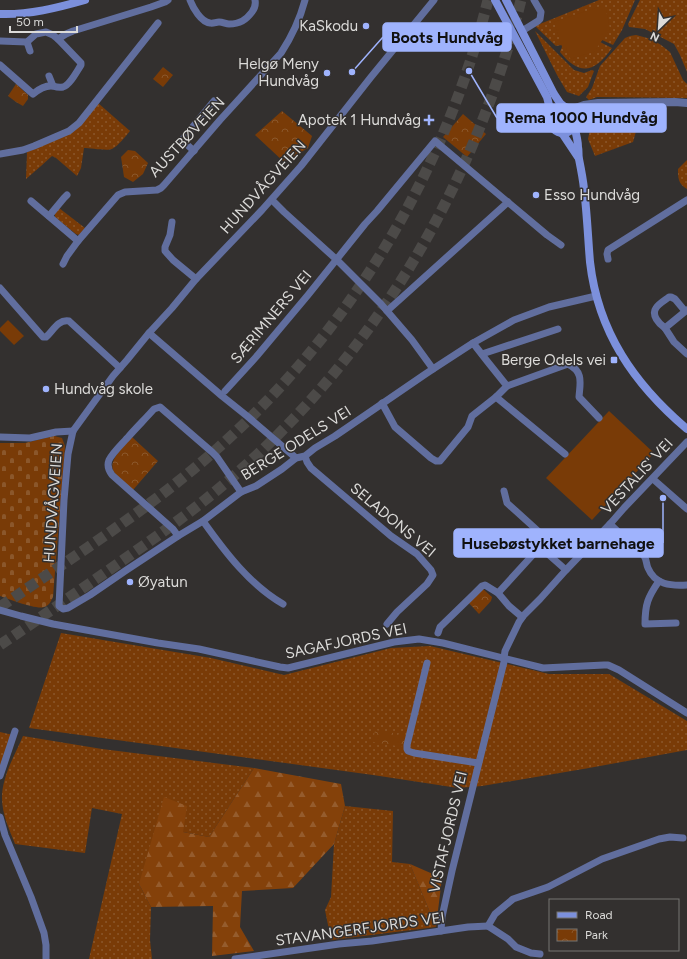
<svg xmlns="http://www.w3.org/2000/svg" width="687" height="959" font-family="Figtree,sans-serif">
  <defs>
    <pattern id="grass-dots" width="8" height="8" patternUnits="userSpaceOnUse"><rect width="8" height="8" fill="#793b07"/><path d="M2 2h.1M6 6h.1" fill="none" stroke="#8b572b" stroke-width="1.8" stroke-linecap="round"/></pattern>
    <pattern id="forest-firs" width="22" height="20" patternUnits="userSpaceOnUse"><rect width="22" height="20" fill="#84410a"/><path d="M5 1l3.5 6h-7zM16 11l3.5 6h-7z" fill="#955c2d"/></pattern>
    <pattern id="cemetery-stones" width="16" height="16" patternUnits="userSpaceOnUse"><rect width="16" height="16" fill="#793b07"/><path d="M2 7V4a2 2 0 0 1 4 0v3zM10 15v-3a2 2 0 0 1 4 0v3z" fill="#8b572b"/></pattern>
    <pattern id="park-crowns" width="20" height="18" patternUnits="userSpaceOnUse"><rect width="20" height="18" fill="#793b07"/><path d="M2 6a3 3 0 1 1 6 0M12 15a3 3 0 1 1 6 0" fill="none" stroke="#8b572b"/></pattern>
  </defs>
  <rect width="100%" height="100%" fill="#33302f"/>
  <g fill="url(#grass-dots)">
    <path d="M599,0H635L622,30L613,45L602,40L600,42L612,48C595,72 580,77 560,52L562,47V45L556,46L535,26Z"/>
    <polygon points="640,0 687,0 687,72 680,55 674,44 645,29 629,27 628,24"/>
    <polygon points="535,31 574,70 584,73 592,70 594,71 588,87 579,96 567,92 557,75"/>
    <polygon points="636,35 651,39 661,45 670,52 683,80 687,84 687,98 597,97 589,100 586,97 592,88 600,66 625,38 630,36"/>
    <path d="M98,103L130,131C126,136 118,146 112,149C107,151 90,148 84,148L81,168L77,176L56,158L52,156L41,166L26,179L27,152L69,134Z"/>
    <polygon points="642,110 633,142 595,156 588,139 594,111"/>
    <path d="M687,160V189C678,184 678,178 678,169Z"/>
    <polygon points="59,208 85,228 79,235 76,234 55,217 55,212"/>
    <polygon points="61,633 211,658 284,675 391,648 430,646 549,674 609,674 687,721 687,750 589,768 482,786 458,788 373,775 29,728"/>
    <polygon points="0,732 13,735 0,769"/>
    <path d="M23,736L102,749L254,768L209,837L183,832L139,884L151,907L150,940L152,959H89L122,814L92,808L85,853L15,844C9,829 2,814 2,798C2,776 15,755 23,736Z"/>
    <polygon points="345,806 393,811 392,862 410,864 436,927 331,940 325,910 331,897 334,844"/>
  </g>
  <g fill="url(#forest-firs)">
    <polygon points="254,768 341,784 345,806 334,844 293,888 242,891 240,927 254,951 212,956 213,906 151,907 139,884 164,797 187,806 183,832 209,837"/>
    <polygon points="410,864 442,878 436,927"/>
  </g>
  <path fill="url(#cemetery-stones)" d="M54,436L62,438L65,446L53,597C51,601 49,606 44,607C37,610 8,599 0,596V443H25Z"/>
  <g fill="url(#park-crowns)">
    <polygon points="163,67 173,75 163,87 153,79"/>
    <polygon points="16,84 28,95 28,99 23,106 16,102 8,96"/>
    <polygon points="282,111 312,136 308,148 284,162 255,135"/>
    <polygon points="463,114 486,134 467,157 443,137"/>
    <polygon points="128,150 135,151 148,163 143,174 133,182 124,177 121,157"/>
    <path d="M132,437L158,461L133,490C128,485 118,478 114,472C107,460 125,446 132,437Z"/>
    <polygon points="483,589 492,597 491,601 479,614 467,601"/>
    <polygon points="375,730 406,735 403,747 373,742"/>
  </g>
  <g fill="#793b07">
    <polygon points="601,6 606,10 610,29 594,52 570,59 566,47 562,47 554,22"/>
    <polygon points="8,320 24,336 14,345 0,331 0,328"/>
    <polygon points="609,411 654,453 592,520 546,478"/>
  </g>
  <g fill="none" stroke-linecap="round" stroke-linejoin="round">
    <g stroke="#4c4a48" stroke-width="11" stroke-dasharray="11 5.5" stroke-linecap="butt">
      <path d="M0,607C74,556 151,508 218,448C351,330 445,172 488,0"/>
      <path d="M0,645C37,620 73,595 109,570C146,544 182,519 216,491C368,366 474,190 521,0"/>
    </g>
    <g stroke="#616e9e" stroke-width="7">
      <path d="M190,0C193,8 201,22 210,23C213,24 216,22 219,22C223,22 226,24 229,24C240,24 246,20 252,12C255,8 256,5 255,0"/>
      <polyline points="434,0 371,77 301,166 262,210 196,279 172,308 149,333 127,360 113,376 73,431 68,454 64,500 59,606 63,609 68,608 90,595 125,571 178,536 203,521 241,492 256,486 282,469 296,458 305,456 315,448 335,436 424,375 433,369 473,343 514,320 549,307 596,296"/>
      <polyline points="522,31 538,21 540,19 541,12 534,0"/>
      <polyline points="0,41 27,42 36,34 46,32 53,35 58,39 66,34 73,31 151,7 165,2 168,0"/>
      <polyline points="27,42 30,51"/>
      <path d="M0,65L33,94C39,89 45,85 53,86C56,87 59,88 63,87C70,85 77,71 81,65V63L58,39"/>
      <polyline points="49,76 53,86"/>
      <polyline points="194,151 182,140 214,101"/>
      <polyline points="0,154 23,150 34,146 69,131 79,123 158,23"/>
      <polyline points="272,200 284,212 337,260 381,304 412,340 433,369"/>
      <polyline points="31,201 78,241"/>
      <polyline points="49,216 64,198 67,195"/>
      <polyline points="172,222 170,235 165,247 165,251 173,260 196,279"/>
      <polyline points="608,259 607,254 608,250 687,200"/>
      <path d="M63,264L67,256L78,241L118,195L125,192L157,190L161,188L164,185L220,120L281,53C292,36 300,19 305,0"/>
      <path d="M0,288L43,337H46C53,331 58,319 69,321L120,368"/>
      <polyline points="687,310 665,328 674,342 687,354"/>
      <polyline points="387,311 508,202"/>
      <path d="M665,328C659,324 651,315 656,308C658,304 665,300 669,297H671L675,299L685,311"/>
      <polyline points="149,333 222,396 247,416 296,458"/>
      <polyline points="482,354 558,329"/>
      <path d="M507,386L568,364C584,372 580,383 579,397L599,418"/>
      <polyline points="225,391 256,357 308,295 365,224 377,211 435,141 547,235 561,245"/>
      <polyline points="496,397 565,454"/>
      <polyline points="382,403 395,427 431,458 436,461 440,461 468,427 472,416 496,397 507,386 487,361 473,343"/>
      <polyline points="0,437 30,438 56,432 73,431"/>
      <polyline points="305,456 307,462 311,468 391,536 417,554 431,570 433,575 427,584 397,612 387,624"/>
      <polyline points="653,479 687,509"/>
      <polyline points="504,491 507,503 538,531 540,541 540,547 566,570"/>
      <path d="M203,521C225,552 250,585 283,604"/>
      <path d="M610,524C621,535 634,545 644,556C647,560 646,564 648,568C655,585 671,586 687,585"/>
      <path d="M178,536L173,529L112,475C109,471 107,465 109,460C113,452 123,443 129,436C137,427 146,418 154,409L160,407L212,452L217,457L241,492"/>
      <path d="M659,581C648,597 645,604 645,624L676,623"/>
      <polyline points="498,593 540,547"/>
      <polyline points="0,610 21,616 53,624 158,643 199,649 280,667 288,668 394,642 419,639 443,643 543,668 604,665 608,665 619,670 687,713"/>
      <polyline points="438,633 440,627 474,594 482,586 485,585 498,593 509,606 522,617"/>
      <polyline points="427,663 407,745 407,749 408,751 414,753 478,763"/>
      <polyline points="0,776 15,731"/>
      <polyline points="0,817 5,835 31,897 44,933 46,945 46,959"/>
      <polyline points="441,931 442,917 452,871 504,662 504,658 505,651 519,622 524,615 540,599 566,570 610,524 624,508 687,442"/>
      <polyline points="540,954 531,953 516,947 508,939 488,926 495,914 513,899 548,887 602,859 659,839 670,837 683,838"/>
      <polyline points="235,959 339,944 372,941 468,927 488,926"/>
    </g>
    <g stroke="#616e9e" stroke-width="8">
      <polyline points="570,110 584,105 598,103 675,102 687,103"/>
      <polyline points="576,122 587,109 594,105"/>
    </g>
    <g stroke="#7c90dc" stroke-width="8">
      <polyline points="495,0 547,97 550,109 551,116"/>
      <polyline points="506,0 554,94 560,103 566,108"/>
      <path d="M0,14C29,15 57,8 85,0"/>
      <circle cx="563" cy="120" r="13"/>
      <path d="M574,126C576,133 578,140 578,147C579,151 578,155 579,159C581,169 583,179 584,189C587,213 588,238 590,262C598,332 634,384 687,429"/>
      <polyline points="562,133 578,157"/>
    </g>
  </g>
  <g fill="#9fb3fd" stroke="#33302f" stroke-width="1.5">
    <circle cx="366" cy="26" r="4"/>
    <circle cx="327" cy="73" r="4"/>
    <path d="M427 114h4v4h4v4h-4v4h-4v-4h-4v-4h4z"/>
    <circle cx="536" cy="195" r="4"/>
    <rect x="610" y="356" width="8" height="8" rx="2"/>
    <circle cx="46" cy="389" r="4"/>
    <circle cx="130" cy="582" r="4"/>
  </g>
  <g text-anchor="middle" stroke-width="3" stroke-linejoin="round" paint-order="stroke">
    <g font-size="15" fill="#dcdbd9" stroke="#33302f" text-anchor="end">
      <text x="358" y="31">KaSkodu</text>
      <text x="319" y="69">Helgø Meny<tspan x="319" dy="17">Hundvåg</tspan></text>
      <text x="421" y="125">Apotek 1 Hundvåg</text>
      <text x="544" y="200" text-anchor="start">Esso Hundvåg</text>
      <text x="606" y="365">Berge Odels vei</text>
      <text x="54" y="394" text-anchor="start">Hundvåg skole</text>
      <text x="138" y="587" text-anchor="start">Øyatun</text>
    </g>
    <g font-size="15" fill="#dcdbd9" stroke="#33302f">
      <text transform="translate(187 137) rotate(-47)" y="5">AUSTBØVEIEN</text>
      <text transform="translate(263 187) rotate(-48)" y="5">HUNDVÅGVEIEN</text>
      <text transform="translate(271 317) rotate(-50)" y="5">SÆRIMNERS VEI</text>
      <text transform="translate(296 443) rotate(-32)" y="5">BERGE ODELS VEI</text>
      <text transform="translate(637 476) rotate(-47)" y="5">VESTALIS' VEI</text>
      <text transform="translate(53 503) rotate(-86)" y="5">HUNDVÅGVEIEN</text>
      <text transform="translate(393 520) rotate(40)" y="5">SELADONS VEI</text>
      <text transform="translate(346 641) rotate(-12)" y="5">SAGAFJORDS VEI</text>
      <text transform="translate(448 832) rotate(-77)" y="5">VISTAFJORDS VEI</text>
      <text transform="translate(360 929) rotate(-8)" y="5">STAVANGERFJORDS VEI</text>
    </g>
  </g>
  <path fill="none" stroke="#9fb3fd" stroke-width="1.5" d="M352 72L383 37M469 71L497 118M663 498L663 543"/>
  <g fill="#9fb3fd" stroke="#33302f" stroke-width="1.5">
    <circle cx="352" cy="72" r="4"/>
    <circle cx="469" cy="71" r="4"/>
    <circle cx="663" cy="498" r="4"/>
  </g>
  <g fill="#9fb3fd" stroke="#9fb3fd" stroke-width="1.5">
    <rect x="383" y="23" width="128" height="28" rx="4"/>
    <rect x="497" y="104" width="169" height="28" rx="4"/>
    <rect x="454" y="529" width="209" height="28" rx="4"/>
  </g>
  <g font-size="16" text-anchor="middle" font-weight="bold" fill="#111">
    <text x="447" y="43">Boots Hundvåg</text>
    <text x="581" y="123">Rema 1000 Hundvåg</text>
    <text x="558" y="549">Husebøstykket barnehage</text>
  </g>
  <rect x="549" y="899" width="130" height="52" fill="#33302f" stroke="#777473"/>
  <rect x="557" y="912" width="20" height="6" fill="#7c90dc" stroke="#777473"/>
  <text x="585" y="919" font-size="12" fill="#dcdbd9">Road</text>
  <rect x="557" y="929" width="20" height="12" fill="url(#park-crowns)" stroke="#777473"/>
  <text x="585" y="939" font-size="12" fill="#dcdbd9">Park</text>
  <g transform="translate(659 28) rotate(205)" stroke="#33302f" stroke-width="3" paint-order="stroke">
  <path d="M0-3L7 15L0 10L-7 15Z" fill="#dcdbd9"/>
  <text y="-6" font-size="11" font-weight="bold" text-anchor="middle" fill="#dcdbd9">N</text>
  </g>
  <path d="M10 26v6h67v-6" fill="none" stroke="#dcdbd9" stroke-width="2"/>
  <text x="16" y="26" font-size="12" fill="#dcdbd9" stroke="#33302f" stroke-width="3" paint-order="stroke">50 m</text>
</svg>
